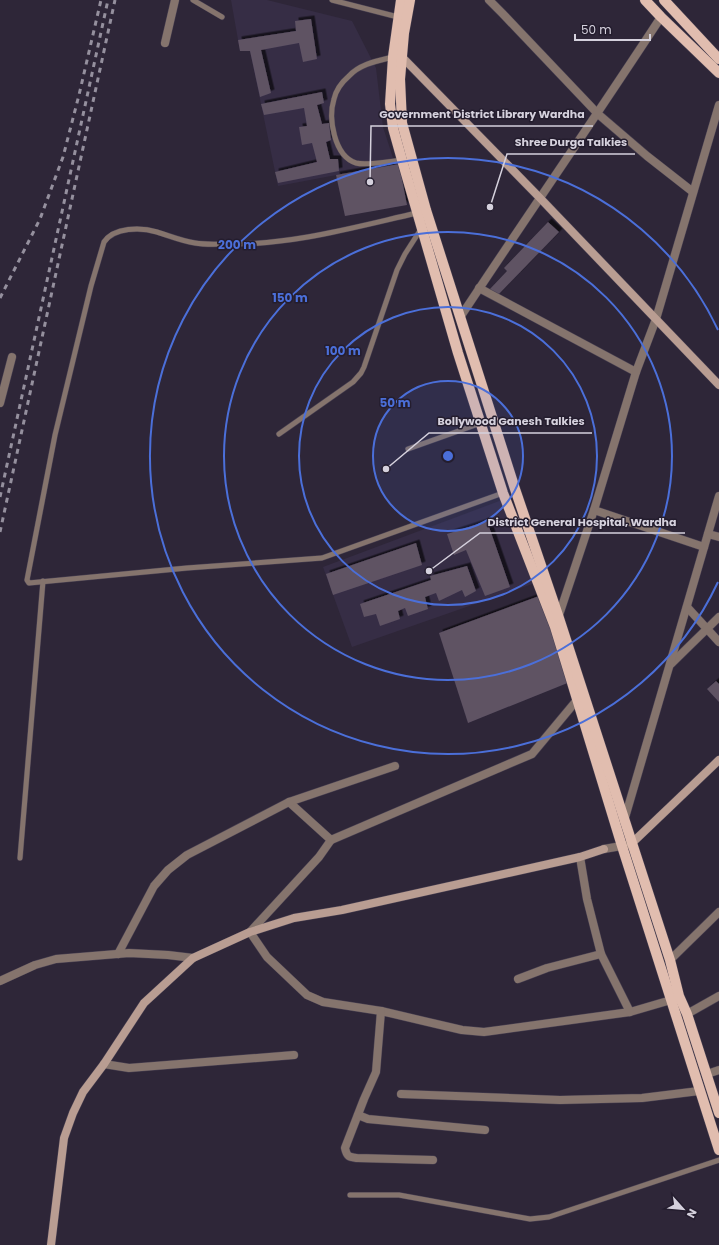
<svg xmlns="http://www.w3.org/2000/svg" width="719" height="1245" font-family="Poppins,sans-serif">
  <defs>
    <filter id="shadow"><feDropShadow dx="3.5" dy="-3.5" stdDeviation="0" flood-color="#0009"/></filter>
  </defs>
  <rect width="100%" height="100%" fill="#2e2638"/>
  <g fill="#362d45">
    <polygon points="231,0 267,0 352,21 376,68 383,127 395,164 278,186 250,51 240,51"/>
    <polygon points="510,497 538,582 352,647 323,567"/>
  </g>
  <g fill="#5e5264" filter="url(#shadow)">
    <polygon points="311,19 317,59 303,62 299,43 261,50 271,93 260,97 250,51 240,51 238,40 296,31 295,21"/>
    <polygon points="322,92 324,103 317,105 322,124 329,123 331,140 326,142 330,159 338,159 339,171 278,183 275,172 317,162 312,143 302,145 299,127 307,126 304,108 264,115 261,104"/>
    <polygon points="399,164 407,205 345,216 336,175"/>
    <polygon points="548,222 559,232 497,296 490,289 507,271 504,268"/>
    <polygon points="487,521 510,587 485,596 466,550 454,555 447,534"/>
    <polygon points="416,543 422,565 333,595 326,574"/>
    <polygon points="467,566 476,591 465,597 462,590 439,601 436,593 425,597 428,609 408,616 405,608 398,611 400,619 380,626 376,614 364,617 360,604 431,580 430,576"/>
    <polygon points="539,596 570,682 468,723 439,633"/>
    <polygon points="716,681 719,684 719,702 707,689"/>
  </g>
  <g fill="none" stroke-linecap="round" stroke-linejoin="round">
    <defs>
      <g id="lane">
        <polyline points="193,0 222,17"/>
        <polyline points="332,0 398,17"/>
        <path d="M393,57C377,61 360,64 349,76C342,82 336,90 334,99C328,118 334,156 356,163C367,166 391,161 402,160"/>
        <path d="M417,213C355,227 292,245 228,244C217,244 206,245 195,243C182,241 170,236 157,232C141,227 114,227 104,242L91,286L55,435L27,580L29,583L187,568L322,558L503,493"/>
        <polyline points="279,434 353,382 361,373 364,367 397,270 405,254 421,229"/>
        <polyline points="408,449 481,423"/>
        <polyline points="20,858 43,581"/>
        <polyline points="350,1195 399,1195 530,1219 549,1217 719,1160"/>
      </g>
      <g id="street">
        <polyline points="489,0 502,13 598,114 647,156 693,192"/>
        <polyline points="165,43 175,0"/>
        <polyline points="479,288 636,372"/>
        <path d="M461,316C527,216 595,118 661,17"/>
        <polyline points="0,403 12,357"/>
        <polyline points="594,510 704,547"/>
        <polyline points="708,534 719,537"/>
        <polyline points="687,607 719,642"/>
        <polyline points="558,618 594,510 636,372 656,319 719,105"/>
        <polyline points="671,664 719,617"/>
        <polyline points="289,802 331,840 319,857 250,932 267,957 307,995 323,1002 381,1011 462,1030 484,1032 630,1012 671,1000"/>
        <polyline points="624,821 719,496"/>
        <polyline points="331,840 532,754 577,700"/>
        <polyline points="604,849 627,845"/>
        <polyline points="580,857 587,899 601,954 630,1012"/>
        <polyline points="118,954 154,886 168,870 187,855 289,802 395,766"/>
        <polyline points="670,960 719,912"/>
        <polyline points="518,979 547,968 601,954"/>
        <polyline points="0,981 35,965 56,959 129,953 168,955 193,958"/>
        <path d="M381,1011L376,1072L364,1099L345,1148C347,1157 349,1157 357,1158L433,1160"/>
        <polyline points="687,1014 719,996"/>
        <polyline points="104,1064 129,1068 294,1055"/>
        <polyline points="707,1074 719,1070"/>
        <polyline points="401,1094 560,1100 642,1098 699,1091"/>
        <polyline points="358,1115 368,1119 485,1130"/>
      </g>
      <g id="secondary">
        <polyline points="402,57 539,197 719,385"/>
        <polyline points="631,844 719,760"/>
        <polyline points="51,1245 64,1138 73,1113 83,1092 104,1064 144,1003 193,958 250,932 294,918 342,910 580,857 604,849"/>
      </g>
      <g id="primary">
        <polyline points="401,0 393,57 390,104 393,128 402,160 458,353 503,493 555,627 622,846 719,1150"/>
        <polyline points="410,0 404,33 400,79 402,123 426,210 515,489 558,615 670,960 679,996 687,1014 719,1113"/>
        <polyline points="645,0 661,17 719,73"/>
        <polyline points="664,0 719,59"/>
      </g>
    </defs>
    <use href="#lane" stroke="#494152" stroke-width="6"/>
    <use href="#street" stroke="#494152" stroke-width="9"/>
    <use href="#secondary" stroke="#494152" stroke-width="9"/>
    <use href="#primary" stroke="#494152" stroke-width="11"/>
    <use href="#lane" stroke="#85746d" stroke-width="5"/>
    <use href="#street" stroke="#85746d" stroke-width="8"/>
    <use href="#secondary" stroke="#b99d92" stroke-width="8"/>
    <use href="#primary" stroke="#e1bdaf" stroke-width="10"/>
    <g stroke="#95909e" stroke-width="3" stroke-dasharray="5 5" stroke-linecap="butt">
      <polyline points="0,298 40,219 63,157 79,95 101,0"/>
      <polyline points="0,497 108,0"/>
      <polyline points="0,532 115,0"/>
    </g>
  </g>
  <circle cx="448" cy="456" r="75" fill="#4b6fd9" fill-opacity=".12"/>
  <g fill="none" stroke="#4b6fd9" stroke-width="2">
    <circle cx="448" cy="456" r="75"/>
    <circle cx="448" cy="456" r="149"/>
    <circle cx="448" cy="456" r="224"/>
    <path d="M718 582A298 298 0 1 1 718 330"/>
  </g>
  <circle cx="448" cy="456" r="6" fill="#4b6fd9" stroke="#241d2e" stroke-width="2"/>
  <g font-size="12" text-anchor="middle" font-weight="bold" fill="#4b6fd9" stroke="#241d2e" stroke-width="3" stroke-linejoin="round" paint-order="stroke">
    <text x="237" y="249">200 m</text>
    <text x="290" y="302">150 m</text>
    <text x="343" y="355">100 m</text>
    <text x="395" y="407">50 m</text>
  </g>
  <path fill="none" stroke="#d5d1dd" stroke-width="1.5" d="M370 182L371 126H593M490 207L507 154H635M386 469L429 433H592M429 571L480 533H685"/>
  <g fill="#d5d1dd" stroke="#241d2e" stroke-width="1.5">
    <circle cx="370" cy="182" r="4"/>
    <circle cx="490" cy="207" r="4"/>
    <circle cx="386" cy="469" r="4"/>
    <circle cx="429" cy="571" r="4"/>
  </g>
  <g font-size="11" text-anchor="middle" font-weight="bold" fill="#d5d1dd" stroke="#241d2e" stroke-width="3" stroke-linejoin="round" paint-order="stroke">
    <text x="482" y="118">Government District Library Wardha</text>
    <text x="571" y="146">Shree Durga Talkies</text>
    <text x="511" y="425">Bollywood Ganesh Talkies</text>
    <text x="582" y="526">District General Hospital, Wardha</text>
  </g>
  <g transform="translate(683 1209) rotate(117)" stroke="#241d2e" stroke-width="3" paint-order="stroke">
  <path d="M0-3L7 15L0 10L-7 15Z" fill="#d5d1dd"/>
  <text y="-6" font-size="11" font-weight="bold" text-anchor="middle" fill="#d5d1dd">N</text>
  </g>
  <path d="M575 34v6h75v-6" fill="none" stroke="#d5d1dd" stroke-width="2"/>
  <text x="581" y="34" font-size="12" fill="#d5d1dd" stroke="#241d2e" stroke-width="3" paint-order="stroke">50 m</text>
</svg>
